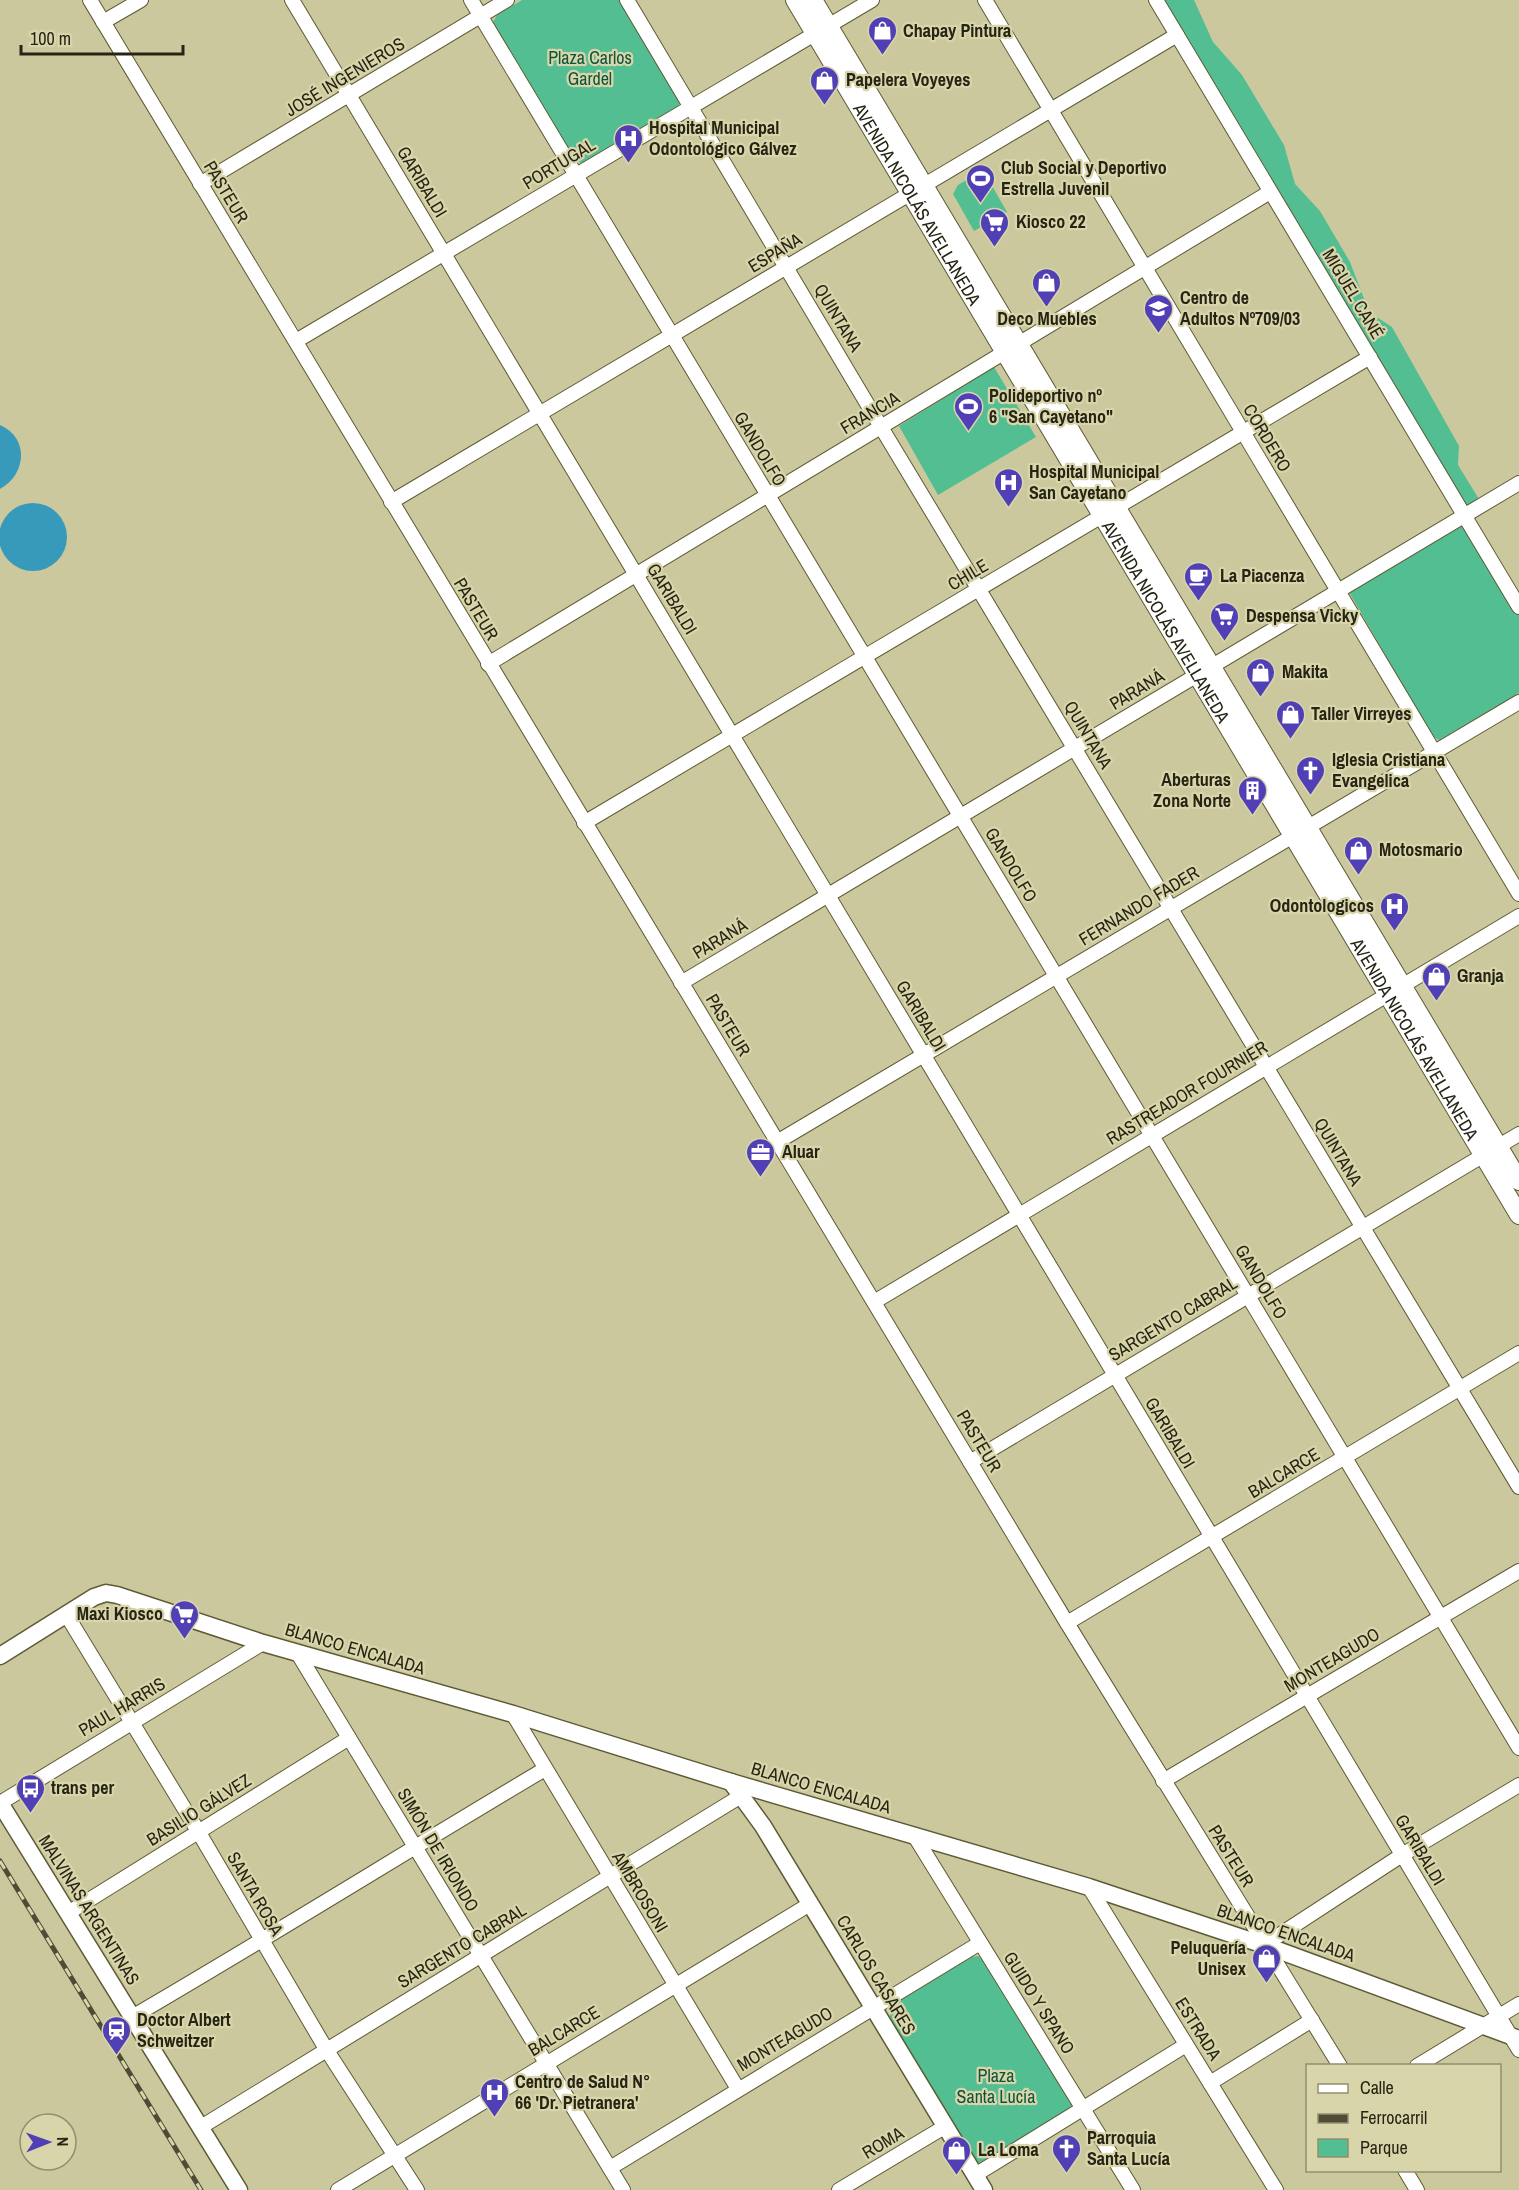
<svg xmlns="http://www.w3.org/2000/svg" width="1519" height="2190" font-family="'Archivo Narrow',sans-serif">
  <rect width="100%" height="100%" fill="#ccc89e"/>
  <g fill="#52be92">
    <polygon points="522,0 620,0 680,102 677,109 583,164 575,160 493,22 497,15"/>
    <polygon points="1156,0 1194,0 1213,42 1242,75 1284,145 1295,184 1320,211 1350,262 1369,312 1392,327 1459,446 1458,465 1482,504 1464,515"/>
    <polygon points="983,170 1007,212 974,231 953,194 958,185"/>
    <polygon points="994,367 1036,437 938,495 899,426"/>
    <polygon points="1462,525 1470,532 1519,616 1519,693 1439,740 1432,736 1349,592 1350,589"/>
    <path d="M978,1956L983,1960L1071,2099L1072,2105L1068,2110L984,2162L979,2163L973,2159L891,2023C889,2014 889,2009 896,2003L971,1957Z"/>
  </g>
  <g fill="#389aba">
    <path d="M0,425C30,438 26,475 0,489Z"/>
    <circle cx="33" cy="537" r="34"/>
  </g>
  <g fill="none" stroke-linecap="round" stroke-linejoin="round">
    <defs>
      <g id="minor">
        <polyline points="90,0 1067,1623 1340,2066"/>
        <polyline points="292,0 1519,2050"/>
        <polyline points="471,0 1519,1748"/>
        <polyline points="627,0 881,427 1519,1487"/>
        <polyline points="985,0 1519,894"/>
        <polyline points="1156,0 1519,607"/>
        <polyline points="103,22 141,0"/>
        <polyline points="200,184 507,0"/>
        <polyline points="296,341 872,0"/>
        <polyline points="391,502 1177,35"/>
        <polyline points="488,664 1270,192"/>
        <polyline points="584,823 1370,357"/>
        <polyline points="681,983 1519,483"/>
        <polyline points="777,1142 1519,702"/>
        <polyline points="874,1302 1519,916"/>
        <polyline points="970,1462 1519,1134"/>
        <polyline points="66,1614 198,1831 326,2049 417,2190"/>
        <polyline points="1067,1623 1519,1353"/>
        <polyline points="297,1652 623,2190"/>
        <polyline points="513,1714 738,2089"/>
        <polyline points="1163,1781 1519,1571"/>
        <polyline points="0,1803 263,1643"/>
        <polyline points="914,1835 1133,2190"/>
        <polyline points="1089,1887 1276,2190"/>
        <polyline points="68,1913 349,1738"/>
        <polyline points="1264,1945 1402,1855 1519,1785"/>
        <path d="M132,2017C271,1936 407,1851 545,1769"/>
        <polyline points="1417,2066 1519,2004"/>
        <polyline points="1210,2083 1312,2020"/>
        <polyline points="201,2127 741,1796"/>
        <polyline points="610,2168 980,1943"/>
        <polyline points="1405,2170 1417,2190"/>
        <polyline points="975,2175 1186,2045"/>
        <polyline points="338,2190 810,1904"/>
        <polyline points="839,2190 946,2126"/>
      </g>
      <g id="tertiary">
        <polyline points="0,1656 94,1597 106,1593 117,1595 263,1643 513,1714 731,1782 1089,1887 1264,1945 1519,2039"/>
        <polyline points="731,1782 763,1826 984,2190"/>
        <polyline points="0,1803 239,2190"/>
      </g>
      <g id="secondary">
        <path id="s1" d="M795,0L1519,1215"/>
        <polyline points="813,0 1519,1181"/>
      </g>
    </defs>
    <use href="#minor" stroke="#5e5a34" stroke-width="16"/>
    <use href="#tertiary" stroke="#5e5a34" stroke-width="19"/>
    <use href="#secondary" stroke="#5e5a34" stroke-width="20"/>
    <use href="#minor" stroke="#fff" stroke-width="14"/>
    <use href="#tertiary" stroke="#fff" stroke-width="16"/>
    <use href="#secondary" stroke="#fff" stroke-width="18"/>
    <defs>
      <polyline id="rail" points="0,1861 201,2190"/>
    </defs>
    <use href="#rail" stroke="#4e4c36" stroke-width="5"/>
    <use href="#rail" stroke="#d9d5aa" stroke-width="3" stroke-dasharray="9" stroke-linecap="butt"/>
  </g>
  <defs>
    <symbol id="shop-pin" viewBox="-11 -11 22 30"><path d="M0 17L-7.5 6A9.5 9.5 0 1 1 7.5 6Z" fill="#513fb6" stroke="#d9d5aa"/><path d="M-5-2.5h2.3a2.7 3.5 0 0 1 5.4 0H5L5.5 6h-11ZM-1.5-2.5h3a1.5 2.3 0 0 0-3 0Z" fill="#fff"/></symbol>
    <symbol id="hospital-pin" viewBox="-11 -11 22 30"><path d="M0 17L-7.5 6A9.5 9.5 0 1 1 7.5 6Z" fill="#513fb6" stroke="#d9d5aa"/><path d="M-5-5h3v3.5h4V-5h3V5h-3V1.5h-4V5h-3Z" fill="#fff"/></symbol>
    <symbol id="stadium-pin" viewBox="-11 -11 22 30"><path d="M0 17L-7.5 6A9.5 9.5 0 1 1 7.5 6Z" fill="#513fb6" stroke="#d9d5aa"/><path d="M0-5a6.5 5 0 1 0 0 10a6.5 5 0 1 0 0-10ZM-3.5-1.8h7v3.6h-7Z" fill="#fff"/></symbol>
    <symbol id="supermarket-pin" viewBox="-11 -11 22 30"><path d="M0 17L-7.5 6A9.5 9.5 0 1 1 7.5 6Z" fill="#513fb6" stroke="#d9d5aa"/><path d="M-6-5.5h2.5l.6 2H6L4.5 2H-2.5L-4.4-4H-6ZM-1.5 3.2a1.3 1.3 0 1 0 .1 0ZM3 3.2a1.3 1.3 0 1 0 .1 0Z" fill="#fff"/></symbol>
    <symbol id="school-pin" viewBox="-11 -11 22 30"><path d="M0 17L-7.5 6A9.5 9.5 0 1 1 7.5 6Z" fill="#513fb6" stroke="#d9d5aa"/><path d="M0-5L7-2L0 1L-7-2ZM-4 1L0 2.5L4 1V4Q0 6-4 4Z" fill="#fff"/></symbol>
    <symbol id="cafe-pin" viewBox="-11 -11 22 30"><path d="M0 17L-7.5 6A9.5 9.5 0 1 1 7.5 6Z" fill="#513fb6" stroke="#d9d5aa"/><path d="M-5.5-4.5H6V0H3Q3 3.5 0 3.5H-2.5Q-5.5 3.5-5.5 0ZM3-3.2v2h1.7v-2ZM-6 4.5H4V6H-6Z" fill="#fff"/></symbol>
    <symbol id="church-pin" viewBox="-11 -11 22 30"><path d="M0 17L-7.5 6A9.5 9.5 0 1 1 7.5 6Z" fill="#513fb6" stroke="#d9d5aa"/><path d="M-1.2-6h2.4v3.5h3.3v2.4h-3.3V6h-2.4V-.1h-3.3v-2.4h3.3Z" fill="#fff"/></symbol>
    <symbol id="building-pin" viewBox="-11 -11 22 30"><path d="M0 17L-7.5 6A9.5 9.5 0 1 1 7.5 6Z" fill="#513fb6" stroke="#d9d5aa"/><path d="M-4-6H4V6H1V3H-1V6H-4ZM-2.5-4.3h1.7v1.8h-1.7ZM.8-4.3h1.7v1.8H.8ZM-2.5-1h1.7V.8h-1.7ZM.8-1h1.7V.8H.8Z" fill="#fff"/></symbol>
    <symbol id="office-pin" viewBox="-11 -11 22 30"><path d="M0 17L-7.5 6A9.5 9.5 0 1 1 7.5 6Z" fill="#513fb6" stroke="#d9d5aa"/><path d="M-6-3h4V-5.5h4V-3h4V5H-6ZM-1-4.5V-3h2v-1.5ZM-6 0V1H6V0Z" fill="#fff"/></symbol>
    <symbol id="bus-pin" viewBox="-11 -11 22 30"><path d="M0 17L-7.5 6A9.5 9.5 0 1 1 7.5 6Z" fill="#513fb6" stroke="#d9d5aa"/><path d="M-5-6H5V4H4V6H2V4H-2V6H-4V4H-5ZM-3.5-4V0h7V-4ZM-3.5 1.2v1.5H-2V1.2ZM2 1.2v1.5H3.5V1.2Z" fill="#fff"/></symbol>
    <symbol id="station-pin" viewBox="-11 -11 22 30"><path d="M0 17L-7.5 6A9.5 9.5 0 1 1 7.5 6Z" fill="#513fb6" stroke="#d9d5aa"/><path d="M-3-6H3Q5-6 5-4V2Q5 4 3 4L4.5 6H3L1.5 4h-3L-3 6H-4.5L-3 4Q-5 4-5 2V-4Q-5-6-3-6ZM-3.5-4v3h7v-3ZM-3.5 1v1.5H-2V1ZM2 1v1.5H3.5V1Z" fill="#fff"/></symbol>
  </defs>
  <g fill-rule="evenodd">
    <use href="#shop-pin" x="866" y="14" width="33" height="45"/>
    <use href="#shop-pin" x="808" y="64" width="33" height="45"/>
    <use href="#hospital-pin" x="612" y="122" width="33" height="45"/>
    <use href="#stadium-pin" x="964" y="162" width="33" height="45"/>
    <use href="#supermarket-pin" x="978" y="206" width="33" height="45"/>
    <use href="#shop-pin" x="1030" y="266" width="33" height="45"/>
    <use href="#school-pin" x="1142" y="292" width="33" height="45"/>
    <use href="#stadium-pin" x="952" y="390" width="33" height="45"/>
    <use href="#hospital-pin" x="992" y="466" width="33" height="45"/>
    <use href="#cafe-pin" x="1182" y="560" width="33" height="45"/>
    <use href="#supermarket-pin" x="1208" y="600" width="33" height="45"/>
    <use href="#shop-pin" x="1244" y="656" width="33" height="45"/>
    <use href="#shop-pin" x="1274" y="698" width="33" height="45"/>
    <use href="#church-pin" x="1294" y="754" width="33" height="45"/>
    <use href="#building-pin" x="1236" y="774" width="33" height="45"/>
    <use href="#shop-pin" x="1342" y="834" width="33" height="45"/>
    <use href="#hospital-pin" x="1378" y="890" width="33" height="45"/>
    <use href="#shop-pin" x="1420" y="960" width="33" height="45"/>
    <use href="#office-pin" x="744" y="1136" width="33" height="45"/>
    <use href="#supermarket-pin" x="168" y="1598" width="33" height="45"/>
    <use href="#bus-pin" x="14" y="1772" width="33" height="45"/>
    <use href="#shop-pin" x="1250" y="1942" width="33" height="45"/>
    <use href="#station-pin" x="100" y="2014" width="33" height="45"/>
    <use href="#hospital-pin" x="478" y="2076" width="33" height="45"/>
    <use href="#church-pin" x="1050" y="2132" width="33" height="45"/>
    <use href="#shop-pin" x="940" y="2134" width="33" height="45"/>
  </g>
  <g text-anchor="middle" stroke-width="4.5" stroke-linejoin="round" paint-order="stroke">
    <g font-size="18" font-weight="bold" fill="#262414" stroke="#d9d5aa" text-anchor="start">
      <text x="903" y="37">Chapay Pintura</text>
      <text x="846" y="86">Papelera Voyeyes</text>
      <text x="649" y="134">Hospital Municipal<tspan x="649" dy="21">Odontológico Gálvez</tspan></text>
      <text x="1001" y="174">Club Social y Deportivo<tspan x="1001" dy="21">Estrella Juvenil</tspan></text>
      <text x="1016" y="228">Kiosco 22</text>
      <text x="1180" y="304">Centro de<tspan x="1180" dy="21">Adultos Nº709/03</tspan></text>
      <text x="1047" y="325" text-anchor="middle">Deco Muebles</text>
      <text x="989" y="402">Polideportivo nº<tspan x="989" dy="21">6 "San Cayetano"</tspan></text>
      <text x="1029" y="478">Hospital Municipal<tspan x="1029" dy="21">San Cayetano</tspan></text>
      <text x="1220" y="582">La Piacenza</text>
      <text x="1246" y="622">Despensa Vicky</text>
      <text x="1282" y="678">Makita</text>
      <text x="1311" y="720">Taller Virreyes</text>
      <text x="1332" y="766">Iglesia Cristiana<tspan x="1332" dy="21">Evangelica</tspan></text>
      <text x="1231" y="786" text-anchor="end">Aberturas<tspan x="1231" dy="21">Zona Norte</tspan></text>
      <text x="1379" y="856">Motosmario</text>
      <text x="1374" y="912" text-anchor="end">Odontologicos</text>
      <text x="1457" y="982">Granja</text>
      <text x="782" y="1158">Aluar</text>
      <text x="163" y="1620" text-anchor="end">Maxi Kiosco</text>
      <text x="51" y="1794">trans per</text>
      <text x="1246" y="1954" text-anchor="end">Peluquería<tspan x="1246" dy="21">Unisex</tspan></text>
      <text x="137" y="2026">Doctor Albert<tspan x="137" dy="21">Schweitzer</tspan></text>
      <text x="515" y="2088">Centro de Salud N°<tspan x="515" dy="21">66 'Dr. Pietranera'</tspan></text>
      <text x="1087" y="2144">Parroquia<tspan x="1087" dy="21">Santa Lucía</tspan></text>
      <text x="978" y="2156">La Loma</text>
    </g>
    <g font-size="18" fill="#0d543b" stroke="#d9d5aa">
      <text x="590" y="64">Plaza Carlos<tspan x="590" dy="21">Gardel</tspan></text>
      <text x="996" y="2082">Plaza<tspan x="996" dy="21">Santa Lucía</tspan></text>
    </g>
    <g font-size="18" fill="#262414" stroke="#d9d5aa">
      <text transform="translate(345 77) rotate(-31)" y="6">JOSÉ INGENIEROS</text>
      <text transform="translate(559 164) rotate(-31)" y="6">PORTUGAL</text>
      <text transform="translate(422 182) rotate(59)" y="6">GARIBALDI</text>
      <text transform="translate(226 192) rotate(59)" y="6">PASTEUR</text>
      <text dy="6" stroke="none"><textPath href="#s1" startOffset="238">AVENIDA NICOLÁS AVELLANEDA</textPath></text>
      <text transform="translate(775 253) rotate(-31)" y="6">ESPAÑA</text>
      <text transform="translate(1353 294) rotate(59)" y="6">MIGUEL CANÉ</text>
      <text transform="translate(838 318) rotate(59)" y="6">QUINTANA</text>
      <text transform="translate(870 413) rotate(-31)" y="6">FRANCIA</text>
      <text transform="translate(1267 438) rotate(59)" y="6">CORDERO</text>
      <text transform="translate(760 449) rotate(59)" y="6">GANDOLFO</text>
      <text transform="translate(968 575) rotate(-31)" y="6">CHILE</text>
      <text transform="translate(672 599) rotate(59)" y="6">GARIBALDI</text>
      <text transform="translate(476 609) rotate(59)" y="6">PASTEUR</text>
      <text dy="6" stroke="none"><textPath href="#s1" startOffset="724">AVENIDA NICOLÁS AVELLANEDA</textPath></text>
      <text transform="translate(1137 690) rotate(-31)" y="6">PARANÁ</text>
      <text transform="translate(1088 735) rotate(59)" y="6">QUINTANA</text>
      <text transform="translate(1011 865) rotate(59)" y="6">GANDOLFO</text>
      <text transform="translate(1139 906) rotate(-31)" y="6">FERNANDO FADER</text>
      <text transform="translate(720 939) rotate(-31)" y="6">PARANÁ</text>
      <text transform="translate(921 1016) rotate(59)" y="6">GARIBALDI</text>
      <text transform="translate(728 1025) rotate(59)" y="6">PASTEUR</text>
      <text dy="6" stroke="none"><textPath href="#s1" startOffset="1210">AVENIDA NICOLÁS AVELLANEDA</textPath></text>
      <text transform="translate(1187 1093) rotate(-31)" y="6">RASTREADOR FOURNIER</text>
      <text transform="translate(1338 1152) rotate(59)" y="6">QUINTANA</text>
      <text transform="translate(1261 1282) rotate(59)" y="6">GANDOLFO</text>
      <text transform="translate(1173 1319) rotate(-31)" y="6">SARGENTO CABRAL</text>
      <text transform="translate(1170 1433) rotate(59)" y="6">GARIBALDI</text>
      <text transform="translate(979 1441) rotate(59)" y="6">PASTEUR</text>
      <text transform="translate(1284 1473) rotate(-31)" y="6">BALCARCE</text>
      <text transform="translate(355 1649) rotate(16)" y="6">BLANCO ENCALADA</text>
      <text transform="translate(1332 1660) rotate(-31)" y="6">MONTEAGUDO</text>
      <text transform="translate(122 1707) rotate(-31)" y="6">PAUL HARRIS</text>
      <text transform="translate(821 1788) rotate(16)" y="6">BLANCO ENCALADA</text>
      <text transform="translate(199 1810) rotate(-32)" y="6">BASILIO GÁLVEZ</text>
      <text transform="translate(438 1850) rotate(59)" y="6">SIMÓN DE IRIONDO</text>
      <text transform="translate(1420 1850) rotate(59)" y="6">GARIBALDI</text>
      <text transform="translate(1231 1856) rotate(58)" y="6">PASTEUR</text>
      <text transform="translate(640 1892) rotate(59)" y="6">AMBROSONI</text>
      <text transform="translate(255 1894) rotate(60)" y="6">SANTA ROSA</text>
      <text transform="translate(89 1910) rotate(58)" y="6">MALVINAS ARGENTINAS</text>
      <text transform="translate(1286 1933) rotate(19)" y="6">BLANCO ENCALADA</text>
      <text transform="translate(462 1946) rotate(-31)" y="6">SARGENTO CABRAL</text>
      <text transform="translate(876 1975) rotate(59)" y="6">CARLOS CASARES</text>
      <text transform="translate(1039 2003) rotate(58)" y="6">GUIDO Y SPANO</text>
      <text transform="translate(1198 2029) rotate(58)" y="6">ESTRADA</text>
      <text transform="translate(564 2031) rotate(-31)" y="6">BALCARCE</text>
      <text transform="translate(785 2039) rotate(-31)" y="6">MONTEAGUDO</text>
      <text transform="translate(883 2143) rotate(-31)" y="6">ROMA</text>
    </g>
  </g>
  <rect x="1306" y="2064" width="195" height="108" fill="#d9d5aa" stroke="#918e6e" stroke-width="1.5"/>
  <rect x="1318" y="2084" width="30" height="9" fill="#ffffff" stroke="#918e6e" stroke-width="1.5"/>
  <text x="1360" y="2094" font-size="18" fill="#262414">Calle</text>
  <rect x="1318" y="2114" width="30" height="9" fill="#4e4c36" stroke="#918e6e" stroke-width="1.5"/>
  <text x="1360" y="2124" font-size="18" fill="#262414">Ferrocarril</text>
  <rect x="1318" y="2139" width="30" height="18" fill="#52be92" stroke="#918e6e" stroke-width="1.5"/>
  <text x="1360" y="2154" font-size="18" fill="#262414">Parque</text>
  <g transform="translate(48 2142) rotate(89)"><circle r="28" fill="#d9d5aa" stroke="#918e6e" stroke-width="1.5"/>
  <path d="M0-4.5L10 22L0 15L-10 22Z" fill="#513fb6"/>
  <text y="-9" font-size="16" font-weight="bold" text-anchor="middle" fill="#262414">N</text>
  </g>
  <path d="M21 45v9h162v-9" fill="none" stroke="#262414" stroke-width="3"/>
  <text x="30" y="45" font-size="18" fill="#262414" stroke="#d9d5aa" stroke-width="4.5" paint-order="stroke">100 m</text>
</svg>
